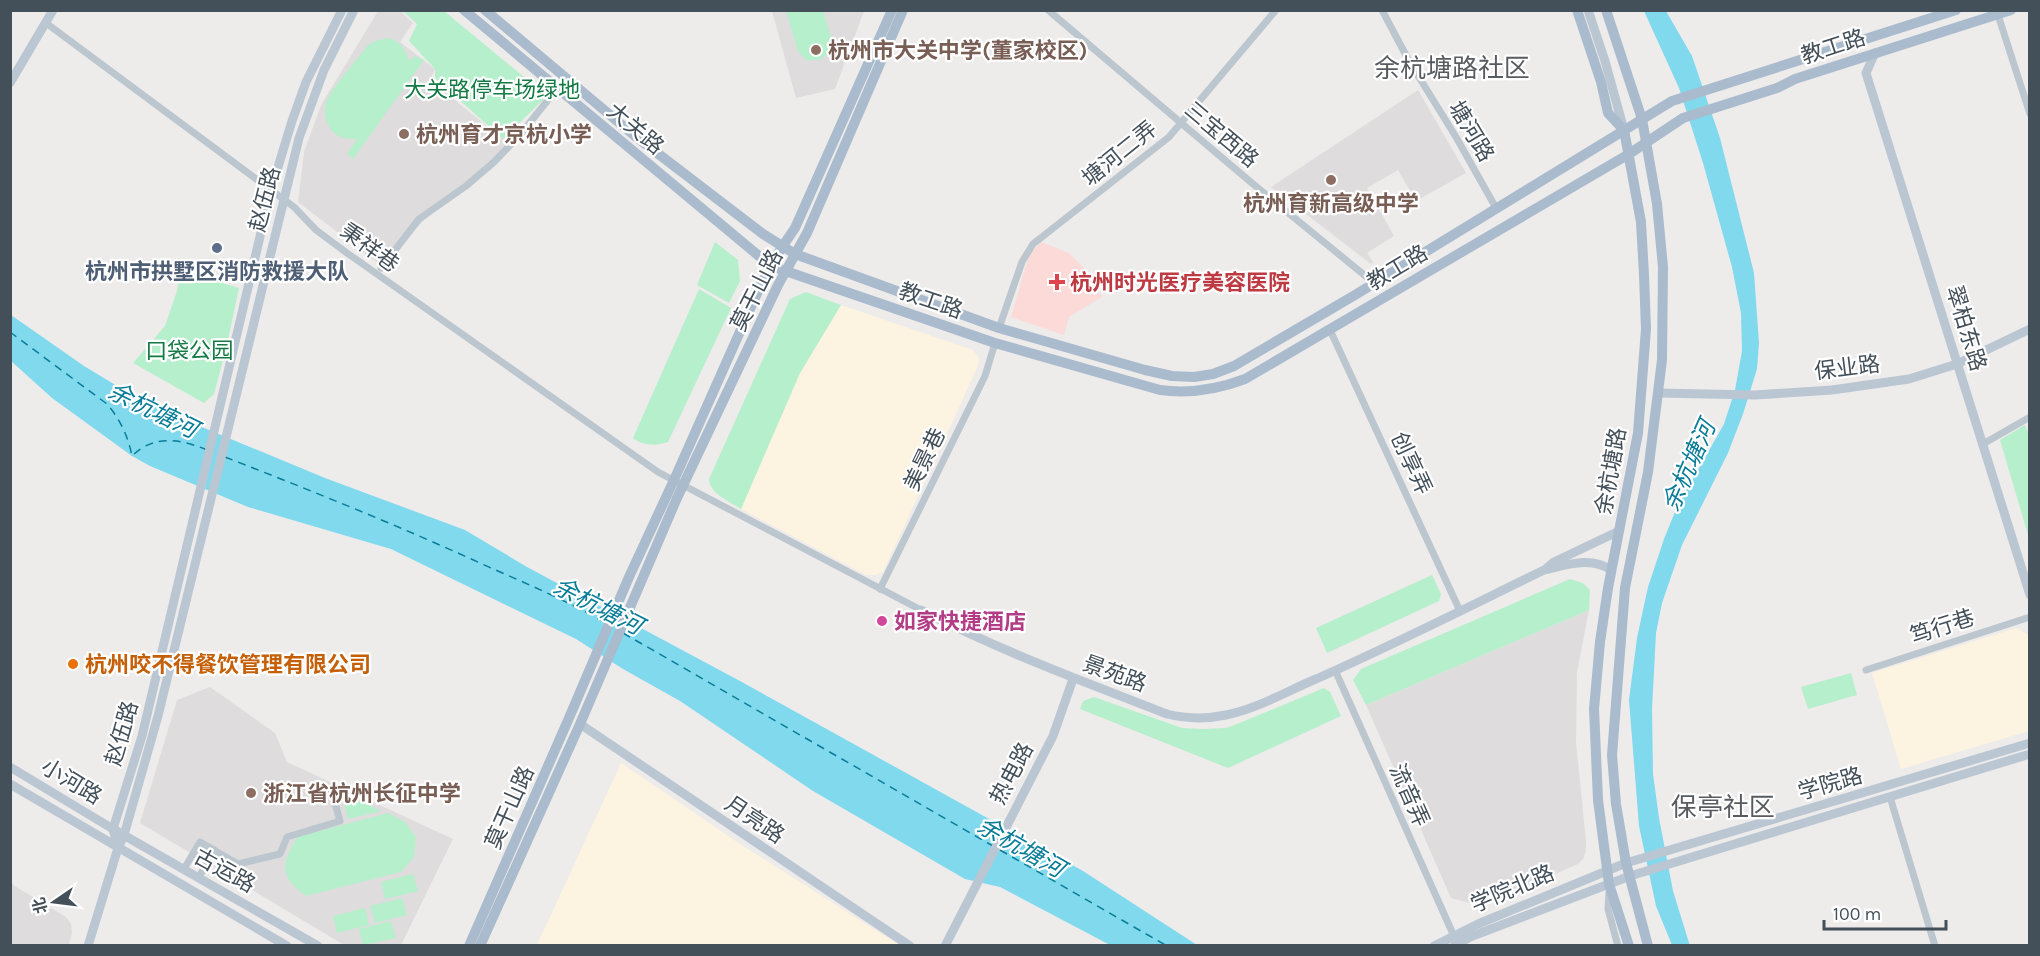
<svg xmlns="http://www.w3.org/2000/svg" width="2040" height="956" font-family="Karla,'Noto Sans SC',sans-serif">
  <rect width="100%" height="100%" fill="#eeebeb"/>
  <g fill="#fcf3e1">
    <polygon points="841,305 973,350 979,358 978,366 883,572 875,575 866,575 741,509 800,373"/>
    <polygon points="2016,628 2029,635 2029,731 1901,769 1872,673"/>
    <polygon points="621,763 743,846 899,945 537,945"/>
  </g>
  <g fill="#dfdcdd">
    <polygon points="378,11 400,11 413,23 400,42 435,69 430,80 509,144 401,241 379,264 298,202 304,152 321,105"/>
    <polygon points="772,11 864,11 835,89 796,98"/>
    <polygon points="1418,90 1466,173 1416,201 1398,170 1367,188 1394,236 1367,253 1373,262 1371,264 1271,187"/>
    <polygon points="1589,610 1577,672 1576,742 1586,841 1586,851 1583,859 1578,864 1555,874 1477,905 1451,898 1366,705"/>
    <polygon points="210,687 275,733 287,762 453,839 401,945 344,945 140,823 177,700"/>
    <polygon points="10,883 66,917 71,924 72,933 69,945 11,945"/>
  </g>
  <polygon fill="#fbdad8" points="1041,242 1069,253 1083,267 1102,297 1069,317 1064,335 1011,317 1027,262 1031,253"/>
  <g fill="#b6efcb">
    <polygon points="403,11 444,11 547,96 503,139 435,78 435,69 409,41 417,24"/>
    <polygon points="786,11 823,11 832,40 829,53 819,60 806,60 798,51"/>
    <path d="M388,38C400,41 406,49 409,61L415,56L424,60L353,159L347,154L357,139C346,139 335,138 329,126C325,120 324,111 326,103C332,87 357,60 368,45L375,41Z"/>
    <polygon points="715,242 738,260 740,281 729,303 697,285"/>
    <polygon points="181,271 239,288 226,349 214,394 204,403 133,363 165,326 177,291"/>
    <path d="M699,289L731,308L668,442C655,446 644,446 633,438Z"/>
    <path d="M806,292L841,305L800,373L741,509C730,502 709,493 709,479L790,299Z"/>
    <polygon points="2025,425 2030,438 2029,538 2000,440"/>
    <polygon points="1432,575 1441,594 1439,601 1327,653 1316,628"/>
    <polygon points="1570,579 1583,583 1590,590 1589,610 1366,705 1353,680 1361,669"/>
    <polygon points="1851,673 1857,695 1808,709 1801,687"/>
    <polygon points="1324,688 1330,692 1341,716 1228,768 1080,709 1083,701 1094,697 1182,728 1202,729 1226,728 1242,722"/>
    <polygon points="342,792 381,811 348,819"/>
    <path d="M388,813L405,822L416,837L414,857L401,872L306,896C279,877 281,864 297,837Z"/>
    <polygon points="413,874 418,891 385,899 381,882"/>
    <polygon points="402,898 407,915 375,923 370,906"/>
    <polygon points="365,908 369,925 337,933 333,916"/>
    <polygon points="391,921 396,938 363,945 359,929"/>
  </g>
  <g fill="#81d9ed">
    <polygon points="1644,11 1666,11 1692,56 1720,138 1754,273 1759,343 1757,369 1743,414 1728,453 1682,545 1662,603 1656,633 1652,709 1653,774 1659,818 1673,891 1690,946 1672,945 1656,906 1639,826 1629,700 1637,638 1648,587 1664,539 1677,507 1724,424 1735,390 1742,351 1741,313 1732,267 1703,163 1679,88"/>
    <polygon points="11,315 84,366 127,392 168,413 325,478 465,530 527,567 740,681 1083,871 1197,945 1110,945 1000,887 965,879 813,791 680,701 623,669 576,639 391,549 248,507 150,466 132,456 52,398 11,361"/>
  </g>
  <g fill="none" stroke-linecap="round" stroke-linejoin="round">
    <g stroke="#097d98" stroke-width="1.5" stroke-dasharray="8 6" stroke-linecap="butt">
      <path d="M10,332L107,404C120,419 128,436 132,456C154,434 181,439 207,450"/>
      <path d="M225,457C315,492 404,528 491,568C530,585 569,602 606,623"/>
      <polyline points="623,633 993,846"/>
      <polyline points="1000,850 1167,946"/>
    </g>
    <g stroke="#bbc6ce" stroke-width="7">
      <polyline points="1048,10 1253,184 1374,283"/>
      <polyline points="1382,10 1409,61 1456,137 1496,208"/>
      <polyline points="1998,15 2030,114"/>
      <polyline points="46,23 294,207 316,230 347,253 658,472 921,610"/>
      <polyline points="381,268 419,219 466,186 494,162 519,136 552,95"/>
      <polyline points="999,328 1022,262 1033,244 1169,137 1276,10"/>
      <polyline points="1330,330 1460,611"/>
      <polyline points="1983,444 2030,417"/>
      <polyline points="880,589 985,376 995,343"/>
      <polyline points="1335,670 1453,934"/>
      <polyline points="1866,670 2030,617"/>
      <polyline points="1890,797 1935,946"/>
      <polyline points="184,869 200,842 238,864 280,854 287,837 340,821 331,789"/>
      <polyline points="199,877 214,850"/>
      <polyline points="1609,892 1608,909 1618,946"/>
    </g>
    <g stroke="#bac7d3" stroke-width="9">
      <polyline points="1588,10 1605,61 1624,130"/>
      <polyline points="1875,53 1866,73 2030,595"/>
      <polyline points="10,83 53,10"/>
      <polyline points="1658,393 1755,395 1832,390 1909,379 1957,364 2030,329"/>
      <polyline points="1546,569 1554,562 1619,531"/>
      <path d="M921,610C1001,651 1084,682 1167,714C1187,719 1207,719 1226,715C1257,709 1287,691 1316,679C1393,645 1468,607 1544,570C1567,565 1590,556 1611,570"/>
      <polyline points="580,724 910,946"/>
      <polyline points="10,767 113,829 318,946"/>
      <polyline points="10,784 287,946"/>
      <polyline points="118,848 113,829 142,736 271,190 292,121 306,82 342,10"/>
      <polyline points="88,946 118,848 124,835 158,716 299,138 324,70 354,10"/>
      <polyline points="945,946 1053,736 1073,679"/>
      <polyline points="1434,946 1478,924 1626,863 2030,743"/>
      <polyline points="1454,946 1470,937 1630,876 2030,754"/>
    </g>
    <g stroke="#a9bbcc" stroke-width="10">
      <path d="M464,10L771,266L995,343L1160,390C1190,394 1216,390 1245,379L1629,154L1683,118L1777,88L1795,79L2011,10"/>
      <polyline points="485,10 635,136 763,234 795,254 999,328 1145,370 1172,376 1194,377 1213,374 1234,366 1355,295 1672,101 1956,10"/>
      <polyline points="1577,10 1601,82 1608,113 1624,130 1641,222 1644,275 1646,329 1638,433 1608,588 1600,642 1594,709 1598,800 1609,884 1629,946"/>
      <polyline points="1606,10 1642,119 1657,204 1663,267 1662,360 1648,472 1625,588 1612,755 1616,804 1626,863 1648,946"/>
      <polyline points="469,946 569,718 629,577 674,480 763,280 782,247 795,228 892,10"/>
      <polyline points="480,946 580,724 677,498 778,285 807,233 903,10"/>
    </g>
  </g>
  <g fill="#8d6e63" stroke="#fff" stroke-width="2">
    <circle cx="816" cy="50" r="6"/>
    <circle cx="404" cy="134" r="6"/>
    <circle cx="1331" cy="180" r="6"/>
    <circle cx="251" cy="793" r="6"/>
  </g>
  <circle fill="#5c6f8a" stroke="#fff" stroke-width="2" cx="217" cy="248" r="6"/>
  <path fill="#e0444e" stroke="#fff" stroke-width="2" d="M1054 273h6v6h6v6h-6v6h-6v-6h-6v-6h6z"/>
  <circle fill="#d1479c" stroke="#fff" stroke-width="2" cx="882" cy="621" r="6"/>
  <circle fill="#e8710a" stroke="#fff" stroke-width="2" cx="73" cy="664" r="6"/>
  <g text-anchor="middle" stroke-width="4.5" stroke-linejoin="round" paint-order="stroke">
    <g font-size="22" fill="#434f59" stroke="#fff">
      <text transform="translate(1833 46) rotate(-18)" y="8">教工路</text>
      <text transform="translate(636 128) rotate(40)" y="8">大关路</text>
      <text transform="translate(1472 131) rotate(59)" y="8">塘河路</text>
      <text transform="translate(1222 134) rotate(40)" y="8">三宝西路</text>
      <text transform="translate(1119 153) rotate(-39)" y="8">塘河二弄</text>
      <text transform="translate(264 199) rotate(-76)" y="8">赵伍路</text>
      <text transform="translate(370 247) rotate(36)" y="8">秉祥巷</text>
      <text transform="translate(1397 267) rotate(-31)" y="8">教工路</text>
      <text transform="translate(756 290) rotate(-63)" y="8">莫干山路</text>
      <text transform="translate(931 300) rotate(19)" y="8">教工路</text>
      <text transform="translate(1967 328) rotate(73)" y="8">翠柏东路</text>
      <text transform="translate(1847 367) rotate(-7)" y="8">保业路</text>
      <text transform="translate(924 459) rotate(-64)" y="8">美景巷</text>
      <text transform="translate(1412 463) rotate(65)" y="8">创享弄</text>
      <text transform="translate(1610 471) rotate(-80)" y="8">余杭塘路</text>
      <text transform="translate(1942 626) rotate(-18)" y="8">笃行巷</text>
      <text transform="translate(1115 673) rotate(20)" y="8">景苑路</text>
      <text transform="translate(121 733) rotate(-74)" y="8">赵伍路</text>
      <text transform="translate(1011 773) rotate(-62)" y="8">热电路</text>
      <text transform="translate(72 781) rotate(31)" y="8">小河路</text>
      <text transform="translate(1830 783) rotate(-16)" y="8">学院路</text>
      <text transform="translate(1410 795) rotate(66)" y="8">流音弄</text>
      <text transform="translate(509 807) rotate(-66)" y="8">莫干山路</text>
      <text transform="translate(755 819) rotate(34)" y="8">月亮路</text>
      <text transform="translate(225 870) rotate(29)" y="8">古运路</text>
      <text transform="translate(1512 888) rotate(-23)" y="8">学院北路</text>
    </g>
    <g font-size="22" font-weight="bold" fill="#785e54" stroke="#fff" text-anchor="start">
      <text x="828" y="58">杭州市大关中学(董家校区)</text>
      <text x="416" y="142">杭州育才京杭小学</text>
      <text x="1331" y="211" text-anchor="middle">杭州育新高级中学</text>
      <text x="263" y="801">浙江省杭州长征中学</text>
    </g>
    <g font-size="22" fill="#137a44" stroke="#fff">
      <text x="492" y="97">大关路停车场绿地</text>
      <text x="189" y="358">口袋公园</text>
    </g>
    <g font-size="22" font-weight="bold" fill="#4e5e75" stroke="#fff">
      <text x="217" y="279">杭州市拱墅区消防救援大队</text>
    </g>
    <g font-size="22" font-weight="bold" fill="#be3a42" stroke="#fff" text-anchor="start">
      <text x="1070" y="290">杭州时光医疗美容医院</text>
    </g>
    <g font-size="22" font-weight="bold" fill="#b23c85" stroke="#fff" text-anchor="start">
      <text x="894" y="629">如家快捷酒店</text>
    </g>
    <g font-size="22" font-weight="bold" fill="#c56008" stroke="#fff" text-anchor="start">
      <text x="85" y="672">杭州咬不得餐饮管理有限公司</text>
    </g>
    <g font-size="24" font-style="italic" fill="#097d98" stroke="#fff">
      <text transform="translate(153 410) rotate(26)" y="8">余杭塘河</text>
      <text transform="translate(1689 466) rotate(-66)" y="8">余杭塘河</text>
      <text transform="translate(598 606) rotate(27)" y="8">余杭塘河</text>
      <text transform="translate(1021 847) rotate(30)" y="8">余杭塘河</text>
    </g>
    <g font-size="26" fill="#585c60" stroke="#fff">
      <text x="1452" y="77">余杭塘路社区</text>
      <text x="1723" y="816">保亭社区</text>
    </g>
  </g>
  <rect width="2040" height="956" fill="none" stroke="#434f59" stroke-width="24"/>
  <g transform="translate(54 902) rotate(256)" stroke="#ffffff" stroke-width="4.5" paint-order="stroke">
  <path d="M0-4.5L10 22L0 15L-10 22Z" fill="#434f59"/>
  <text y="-9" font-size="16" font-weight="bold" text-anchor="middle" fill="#434f59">北</text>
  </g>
  <path d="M1824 920v9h122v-9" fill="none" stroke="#434f59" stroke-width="3"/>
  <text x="1833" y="920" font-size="18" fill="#434f59" stroke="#ffffff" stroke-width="4.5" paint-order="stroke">100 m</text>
</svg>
